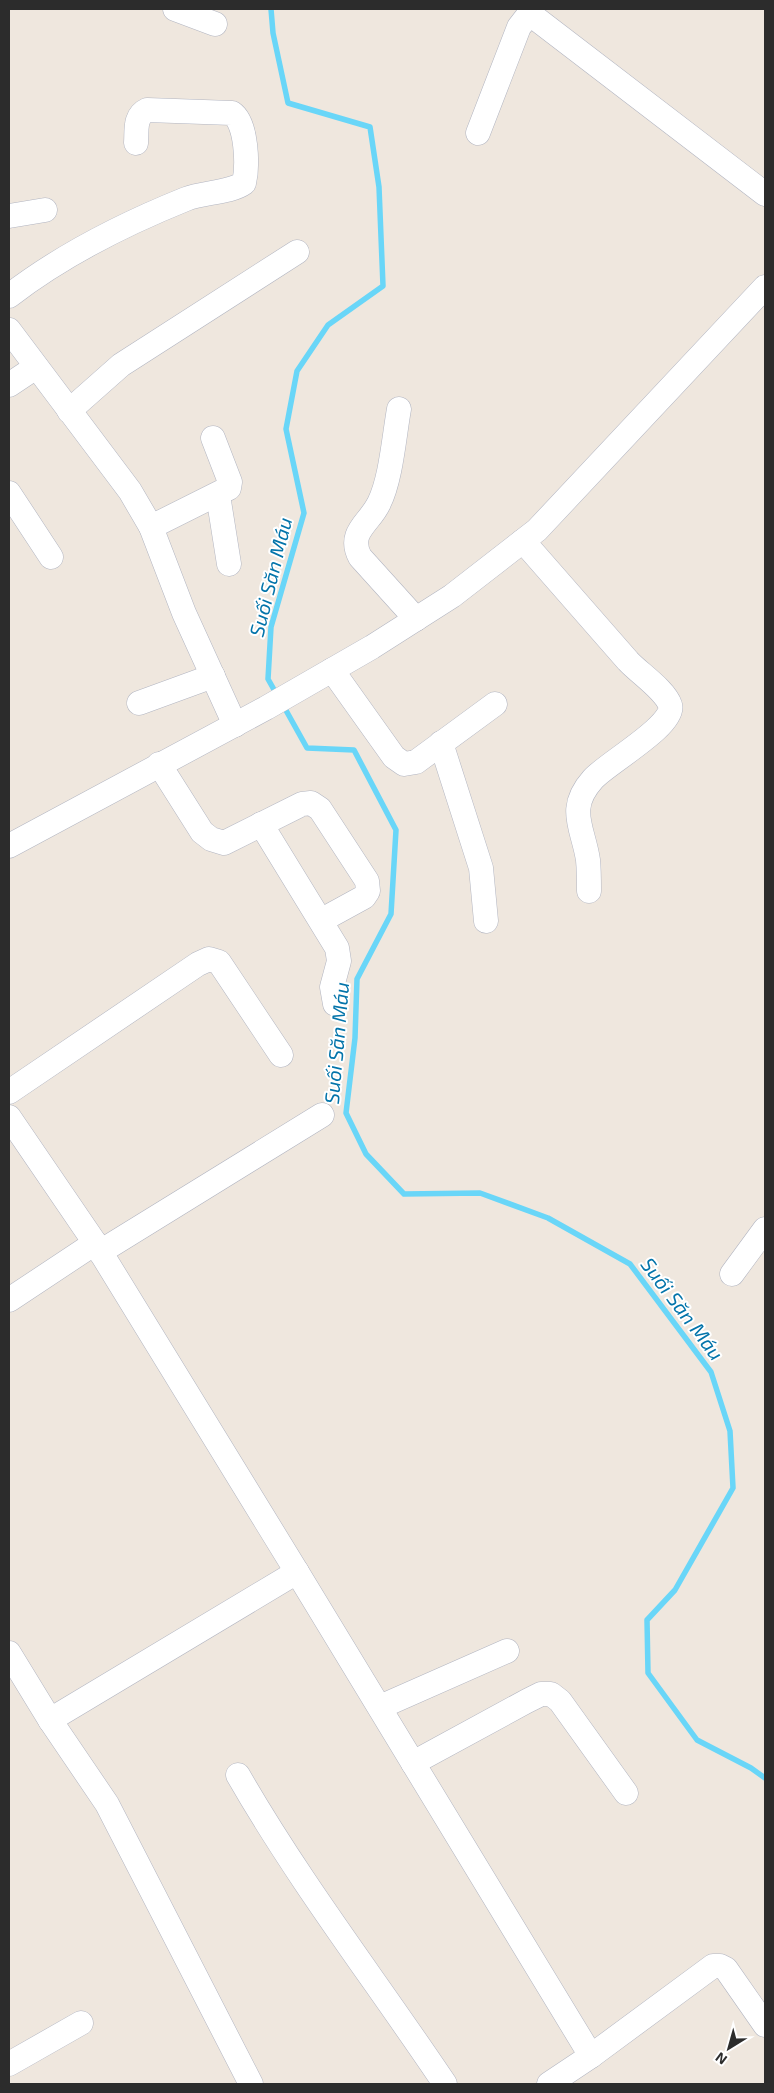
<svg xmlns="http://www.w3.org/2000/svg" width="774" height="2093" font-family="'Exo 2',sans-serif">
  <rect width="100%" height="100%" fill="#efe7de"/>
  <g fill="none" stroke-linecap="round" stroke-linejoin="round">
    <g stroke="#69d6f8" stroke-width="5.5">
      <polyline points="271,9 273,33 288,103 370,127 379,187 383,286 328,325 297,371 286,429 304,513 271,627 268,679 277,695"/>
      <polyline points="283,705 307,748 354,750 396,830 391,914 357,979 355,1038 346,1113 366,1154 404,1194 480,1193 548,1218 630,1264 711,1372 730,1431 733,1488 675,1590 647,1620 648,1673 697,1740 751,1768 765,1778"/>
    </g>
    <defs>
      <g id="minor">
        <polyline points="175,9 215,24"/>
        <polyline points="478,133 519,27 526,18 534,17 765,194"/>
        <polyline points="9,216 45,210"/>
        <path d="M9,296C62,255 124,224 186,199C203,192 230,193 244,183C248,166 247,123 232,113L147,110C134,116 137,131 136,143"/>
        <polyline points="9,330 130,491 151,527 184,613 235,725"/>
        <polyline points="9,385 36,367"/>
        <path d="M399,409C394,437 391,479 379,503C370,523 347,532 360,557L416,619"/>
        <polyline points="69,411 121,365 297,252"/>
        <polyline points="9,493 51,557"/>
        <polyline points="218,495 229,564"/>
        <polyline points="151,527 229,488 230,482 213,438"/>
        <path d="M523,541C558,581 593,621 628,661C639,673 665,690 670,705C677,724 606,764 593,779C566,809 583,827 588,860C589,870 589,881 589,891"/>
        <polyline points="332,670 394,757 404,764 416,762 495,704"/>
        <polyline points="139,703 213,676"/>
        <polyline points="441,743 481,868 486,921"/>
        <polyline points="159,764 202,832 211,839 224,843 302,804 311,803 320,809 367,881 368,891 364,897 322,920"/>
        <polyline points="261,824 337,948 339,961 332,987 335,1004"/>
        <polyline points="9,846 266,708 372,647 452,596 537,530 765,287"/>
        <polyline points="9,1092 198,964 209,959 219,962 281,1055"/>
        <polyline points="9,1117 95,1243 297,1572 591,2056"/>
        <polyline points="100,1252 322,1115"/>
        <polyline points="732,1274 765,1229"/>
        <polyline points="9,1300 95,1243"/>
        <polyline points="9,1653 50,1720 107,1804 251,2084"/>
        <polyline points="380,1707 507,1651"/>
        <polyline points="50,1720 297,1572"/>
        <polyline points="413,1763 527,1701 541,1694 551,1694 560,1701 626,1793"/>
        <path d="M238,1775C300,1883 376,1981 445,2084"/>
        <polyline points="9,2064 81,2023"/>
        <polyline points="549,2084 591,2056 713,1966 720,1966 726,1969 765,2025"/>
      </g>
    </defs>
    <use href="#minor" stroke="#b2b5c1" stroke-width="25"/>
    <use href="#minor" stroke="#fff" stroke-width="24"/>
  </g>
  <g text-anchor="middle" stroke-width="4" stroke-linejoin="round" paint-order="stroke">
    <g font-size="20" font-style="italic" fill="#0374aa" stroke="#fff">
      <text transform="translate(271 577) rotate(-76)" y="7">Suối Săn Máu</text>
      <text transform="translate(337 1043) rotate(-85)" y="7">Suối Săn Máu</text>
      <text transform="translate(682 1309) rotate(53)" y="7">Suối Săn Máu</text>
    </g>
  </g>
  <rect width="774" height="2093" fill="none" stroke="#2c2c2c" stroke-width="20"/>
  <g transform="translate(729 2048) rotate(217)" stroke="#ffffff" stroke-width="4" paint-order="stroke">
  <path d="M0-4L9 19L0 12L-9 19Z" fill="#2c2c2c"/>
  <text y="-8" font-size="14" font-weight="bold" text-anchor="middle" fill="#2c2c2c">N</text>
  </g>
</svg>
